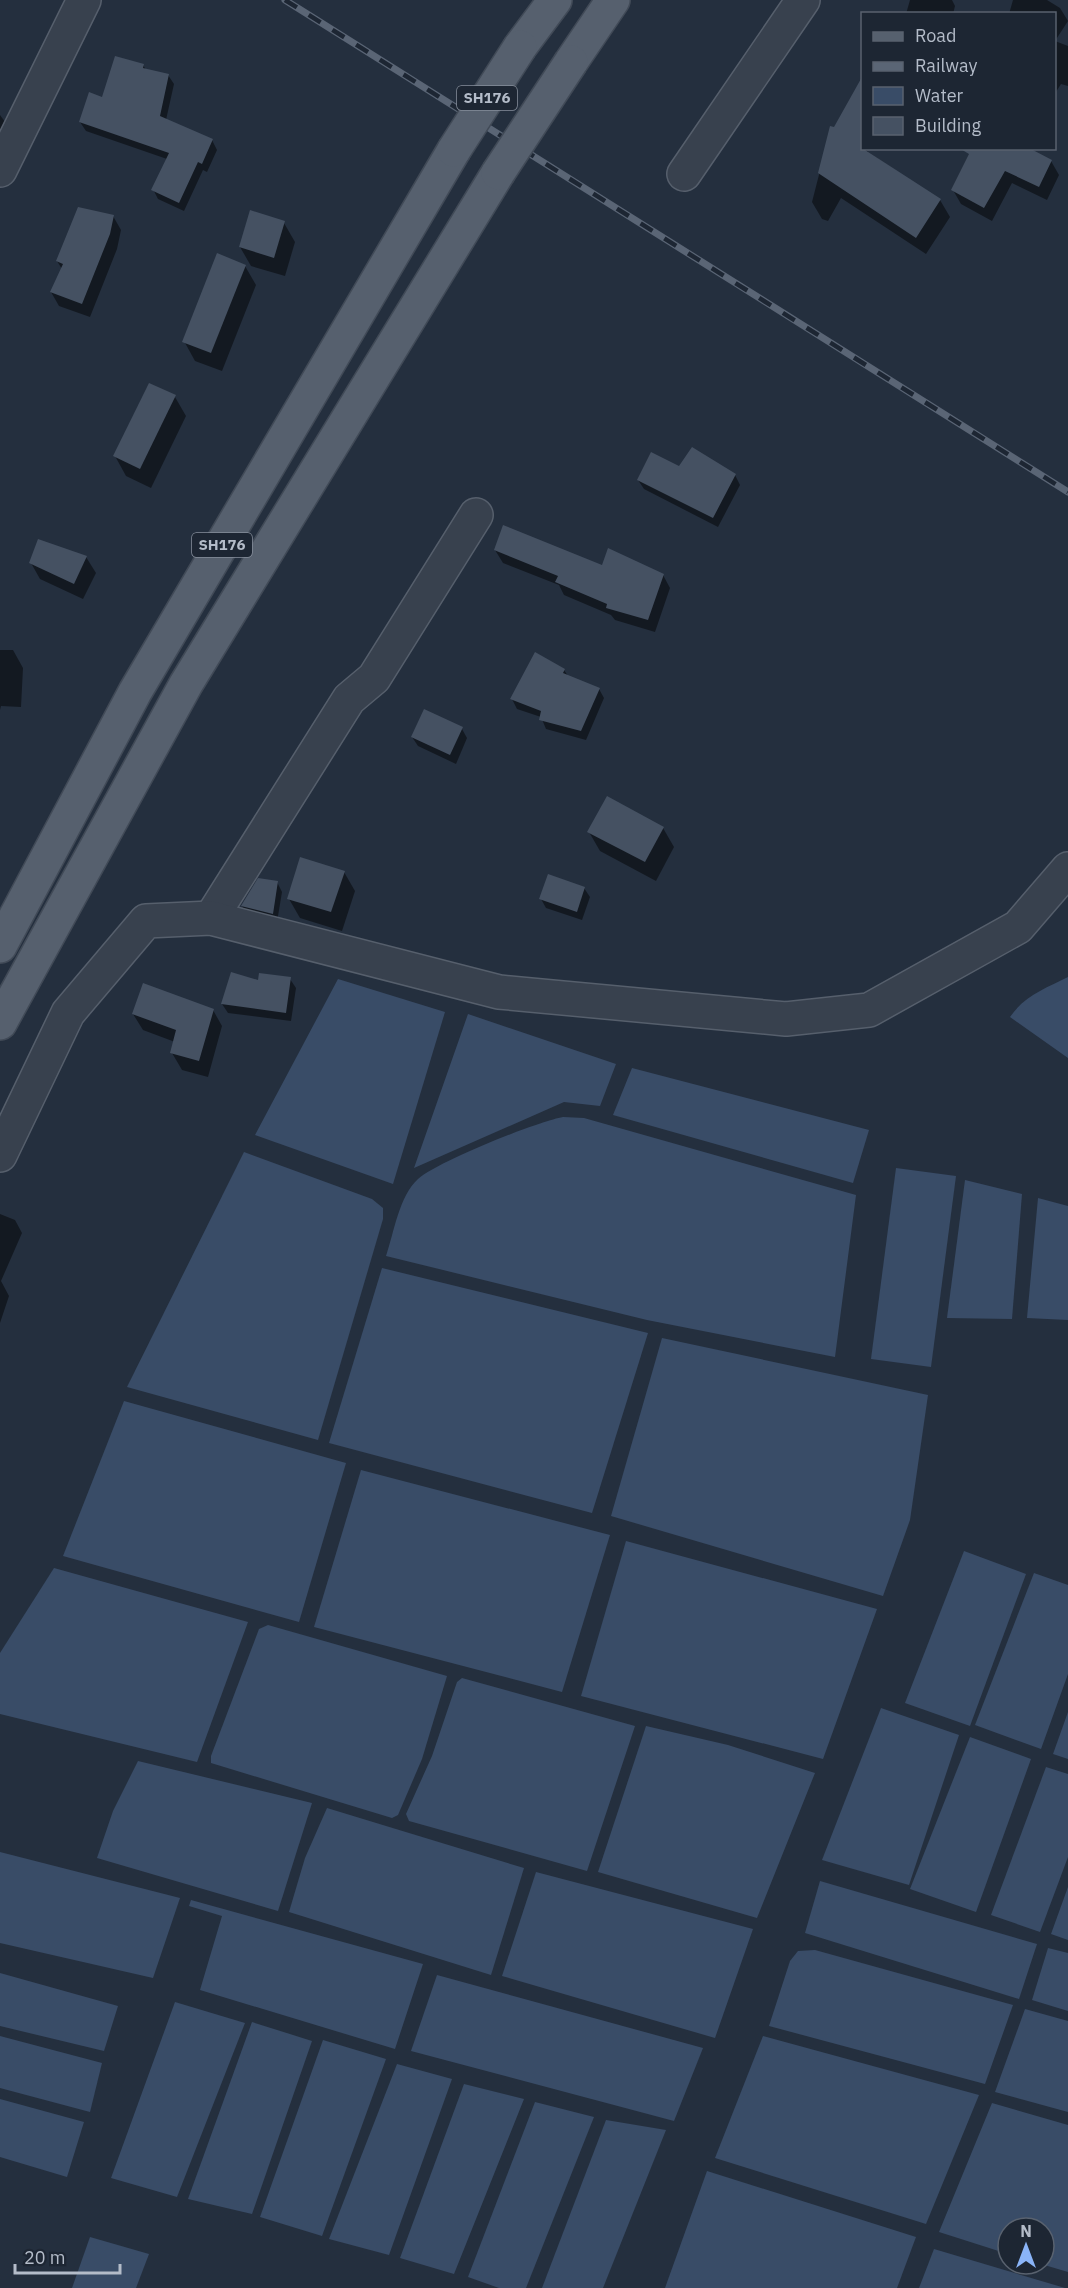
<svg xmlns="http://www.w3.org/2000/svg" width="1068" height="2288" font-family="'IBM Plex Sans',sans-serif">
  <rect width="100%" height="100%" fill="#242f3e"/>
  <g fill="#394c67">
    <path d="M1068,977V1058L1010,1017C1024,996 1046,988 1068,977Z"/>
    <polygon points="338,979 445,1012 393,1184 255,1135"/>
    <polygon points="468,1014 616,1064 600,1106 564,1102 414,1168"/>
    <polygon points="632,1068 869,1130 853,1183 613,1115"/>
    <path d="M563,1117L584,1118L856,1195L835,1357L647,1320L386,1256C394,1233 399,1196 418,1179C439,1161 536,1122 563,1117Z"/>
    <polygon points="244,1152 372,1199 383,1208 383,1219 318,1440 127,1387"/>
    <polygon points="896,1168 956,1176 931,1367 871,1359"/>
    <polygon points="965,1180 1022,1194 1012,1319 947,1318"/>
    <polygon points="1038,1198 1068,1206 1068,1320 1027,1318"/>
    <polygon points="382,1268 648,1333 592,1513 329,1443"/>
    <polygon points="662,1338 928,1395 910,1520 883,1596 611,1516"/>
    <polygon points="124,1401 346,1463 299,1622 63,1556"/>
    <polygon points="361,1470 610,1535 562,1692 314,1627"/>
    <polygon points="626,1541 877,1609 823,1759 581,1696"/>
    <polygon points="964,1551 1026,1574 970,1726 905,1703"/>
    <polygon points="54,1568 248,1622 197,1762 0,1714 0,1653"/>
    <polygon points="1034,1573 1068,1585 1068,1674 1041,1749 975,1725"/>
    <polygon points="268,1625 447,1676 422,1759 398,1815 392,1818 211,1763 211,1756 259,1629"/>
    <polygon points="462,1678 635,1726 587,1871 409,1821 406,1814 432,1756 457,1682"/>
    <polygon points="881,1708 959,1735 909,1885 822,1860"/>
    <polygon points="1068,1712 1068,1759 1053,1754"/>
    <polygon points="646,1726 728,1745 815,1773 757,1918 598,1872"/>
    <polygon points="970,1737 1031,1759 976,1912 910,1889"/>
    <polygon points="138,1761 312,1803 278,1911 97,1858 113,1811"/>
    <polygon points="1046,1767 1068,1774 1068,1857 1040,1932 991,1915"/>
    <polygon points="327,1808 524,1868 491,1975 289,1912 305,1858"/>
    <polygon points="0,1852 180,1898 153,1978 0,1943"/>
    <polygon points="536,1872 753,1929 715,2038 502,1976"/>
    <polygon points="820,1881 1037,1944 1019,1999 805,1933"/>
    <polygon points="1068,1887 1068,1940 1051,1934"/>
    <polygon points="191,1900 423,1964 395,2049 200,1990 222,1916 189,1906"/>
    <polygon points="1048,1948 1068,1953 1068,2011 1032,2000"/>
    <polygon points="815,1950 1013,2005 985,2084 769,2026 790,1961 798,1951"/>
    <polygon points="0,1973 118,2006 104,2051 0,2026"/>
    <polygon points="437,1975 703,2048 674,2121 411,2051"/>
    <polygon points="175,2002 245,2023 177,2197 111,2178"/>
    <polygon points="1025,2009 1068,2021 1068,2112 995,2092"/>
    <polygon points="252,2022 312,2041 252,2214 188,2199"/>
    <polygon points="0,2036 102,2063 90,2112 0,2088"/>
    <polygon points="763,2036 979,2095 926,2224 715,2158"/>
    <polygon points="323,2040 386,2059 322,2236 260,2217"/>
    <polygon points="397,2064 452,2079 389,2255 329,2239"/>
    <polygon points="464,2084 524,2099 454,2274 400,2258"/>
    <polygon points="0,2099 84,2122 67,2177 0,2157"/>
    <polygon points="535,2102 594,2117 526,2288 499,2288 468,2277"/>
    <polygon points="992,2103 1068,2125 1068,2272 1041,2264 1044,2264 1044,2228 1008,2228 1008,2254 939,2232"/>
    <polygon points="606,2120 666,2130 603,2288 542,2288"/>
    <polygon points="707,2171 916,2237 897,2288 665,2288"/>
    <polygon points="90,2237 149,2254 136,2288 72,2288"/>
    <polygon points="934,2249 1065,2288 919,2288"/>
  </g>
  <g fill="#0007">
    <polygon points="910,0 952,0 955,6 953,14 906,14"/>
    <polygon points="1013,0 1047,0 1060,8 1068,21 1055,41 1068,46 1068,86 1061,84 1054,95 1054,14 1009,14"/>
    <polygon points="143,65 146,70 168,75 174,84 166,120 212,140 217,150 207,172 203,170 184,211 158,199 153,189 167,159 86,131 80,122 103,98"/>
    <polygon points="0,115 11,130 0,153"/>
    <polygon points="831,128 858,135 862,148 866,148 868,152 940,200 950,217 926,254 841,198 828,221 822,219 812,202"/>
    <polygon points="974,148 1051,161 1059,175 1047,200 1012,183 992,221 961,204 953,190"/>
    <polygon points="113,216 121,230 117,249 90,317 59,306 51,292 62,269 57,261"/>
    <polygon points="284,223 295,242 285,276 251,266 240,247"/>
    <polygon points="245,266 256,285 222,371 195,361 184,341"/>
    <polygon points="175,397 186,416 151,488 126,476 115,456"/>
    <polygon points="679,468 735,475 740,485 718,527 644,489 638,480"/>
    <polygon points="495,550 663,575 670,588 655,632 615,620 611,615 564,595 559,585 503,563"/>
    <polygon points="86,557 96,573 83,599 40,579 31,563"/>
    <polygon points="0,650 13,650 23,668 21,707 1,706 0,710"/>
    <polygon points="564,670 568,676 599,689 604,698 586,740 546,729 541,717 517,709 512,699"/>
    <polygon points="462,729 467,738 456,764 418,746 412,737"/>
    <polygon points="663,828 674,847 656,881 600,851 589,832"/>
    <polygon points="344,872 355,891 342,931 300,918 289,899"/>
    <polygon points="277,882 282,892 277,922 248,915 242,906"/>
    <polygon points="584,888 590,897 582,920 546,908 541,899"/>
    <polygon points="290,979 296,988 291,1021 228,1013 222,1004 259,982"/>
    <polygon points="213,1010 222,1026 208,1077 182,1070 172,1053 175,1042 143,1030 133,1014"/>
    <polygon points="0,1214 15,1220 22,1233 1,1281 9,1296 0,1323"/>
  </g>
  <g fill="#455162">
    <polygon points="115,56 144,64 143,68 169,74 160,116 213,139 202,164 198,162 179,203 151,190 169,153 79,122 89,92 102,97"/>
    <polygon points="862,77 862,148 941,199 916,238 818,173 830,126 834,127"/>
    <polygon points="959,148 1029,148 1052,160 1039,187 1005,171 984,208 951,190 969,154"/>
    <polygon points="78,207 114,215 110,234 82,304 50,292 63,264 56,261"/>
    <polygon points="250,210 285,221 274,258 239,247"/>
    <polygon points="217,253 246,265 211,353 182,342"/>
    <polygon points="149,383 176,395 140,469 113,456"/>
    <polygon points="692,447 736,474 713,518 637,480 651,452 679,466"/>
    <polygon points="503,525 602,565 608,548 664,574 648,620 606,608 607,604 555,582 558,576 494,550"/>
    <polygon points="38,539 87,556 74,584 29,563"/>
    <polygon points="535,652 565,669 563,673 600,688 581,731 539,720 541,711 510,699"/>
    <polygon points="424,709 463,727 450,755 411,737"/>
    <polygon points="607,796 664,827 645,862 587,832"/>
    <polygon points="300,857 345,871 331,912 287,899"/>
    <polygon points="548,874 585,887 577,912 539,899"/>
    <polygon points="258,878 278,881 273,914 241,906"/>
    <polygon points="231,972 258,980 259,973 291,977 286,1013 221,1004"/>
    <polygon points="143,983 214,1009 199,1061 170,1053 176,1030 132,1014"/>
  </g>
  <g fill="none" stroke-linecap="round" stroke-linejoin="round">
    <defs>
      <g id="street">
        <polyline points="0,170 84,0"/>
        <polyline points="684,174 803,0"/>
        <polyline points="211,918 349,699 374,678 476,515"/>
        <polyline points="0,1155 68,1013 146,921 211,918 499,992 786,1019 869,1010 1018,927 1068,869"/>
      </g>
      <g id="primary">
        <polyline points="520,47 555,0"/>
        <polyline points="571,62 613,0"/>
        <polyline points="0,946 135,692 454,150"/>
        <polyline points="0,1023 186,684 498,173"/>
      </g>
    </defs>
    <use href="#street" stroke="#565f6c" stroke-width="36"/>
    <use href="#primary" stroke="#414a57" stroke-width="36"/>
    <use href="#street" stroke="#38414e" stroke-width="33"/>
    <use href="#primary" stroke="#56606e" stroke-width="33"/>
    <defs>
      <polyline id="rail" points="285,0 1068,492"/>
    </defs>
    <use href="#rail" stroke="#5a6575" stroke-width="7"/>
    <use href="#rail" stroke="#1d2633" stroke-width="4.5" stroke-dasharray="14" stroke-linecap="butt"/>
    <defs>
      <g id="primary-bridge">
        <polyline points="454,150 520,47"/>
        <polyline points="498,173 571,62"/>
      </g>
    </defs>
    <use href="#primary-bridge" stroke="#414a57" stroke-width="36" stroke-linecap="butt"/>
    <use href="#primary-bridge" stroke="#56606e" stroke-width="33"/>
  </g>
  <g text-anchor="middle" stroke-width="4.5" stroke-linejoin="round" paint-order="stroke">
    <g fill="#1d2633" stroke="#878f9c" stroke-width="1.5">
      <rect x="457" y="86" width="60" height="24" rx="4.5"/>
      <rect x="192" y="533" width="60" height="24" rx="4.5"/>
    </g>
    <g font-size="15" font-weight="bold" fill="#b4bcc9">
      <text x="487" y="103">SH176</text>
      <text x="222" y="550">SH176</text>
    </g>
  </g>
  <rect x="861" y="12" width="195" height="138" fill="#1d2633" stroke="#59626f" stroke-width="1.5"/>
  <rect x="873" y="32" width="30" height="9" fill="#56606e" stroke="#59626f" stroke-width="1.5"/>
  <text x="915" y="42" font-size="18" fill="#b4bcc9">Road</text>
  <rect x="873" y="62" width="30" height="9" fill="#5a6575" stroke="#59626f" stroke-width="1.5"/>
  <text x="915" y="72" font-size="18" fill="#b4bcc9">Railway</text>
  <rect x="873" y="87" width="30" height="18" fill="#394c67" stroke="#59626f" stroke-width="1.5"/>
  <text x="915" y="102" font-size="18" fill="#b4bcc9">Water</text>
  <rect x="873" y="117" width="30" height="18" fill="#455162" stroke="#59626f" stroke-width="1.5"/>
  <text x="915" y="132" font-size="18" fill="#b4bcc9">Building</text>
  <g transform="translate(1026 2246)"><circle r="28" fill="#1d2633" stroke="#59626f" stroke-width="1.5"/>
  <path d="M0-4.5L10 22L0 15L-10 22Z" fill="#8ab4f8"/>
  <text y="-9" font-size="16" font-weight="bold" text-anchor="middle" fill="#b4bcc9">N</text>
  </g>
  <path d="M15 2264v9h105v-9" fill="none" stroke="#b4bcc9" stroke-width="3"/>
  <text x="24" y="2264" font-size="18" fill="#b4bcc9" stroke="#1d2633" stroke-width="4.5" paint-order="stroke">20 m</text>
</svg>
